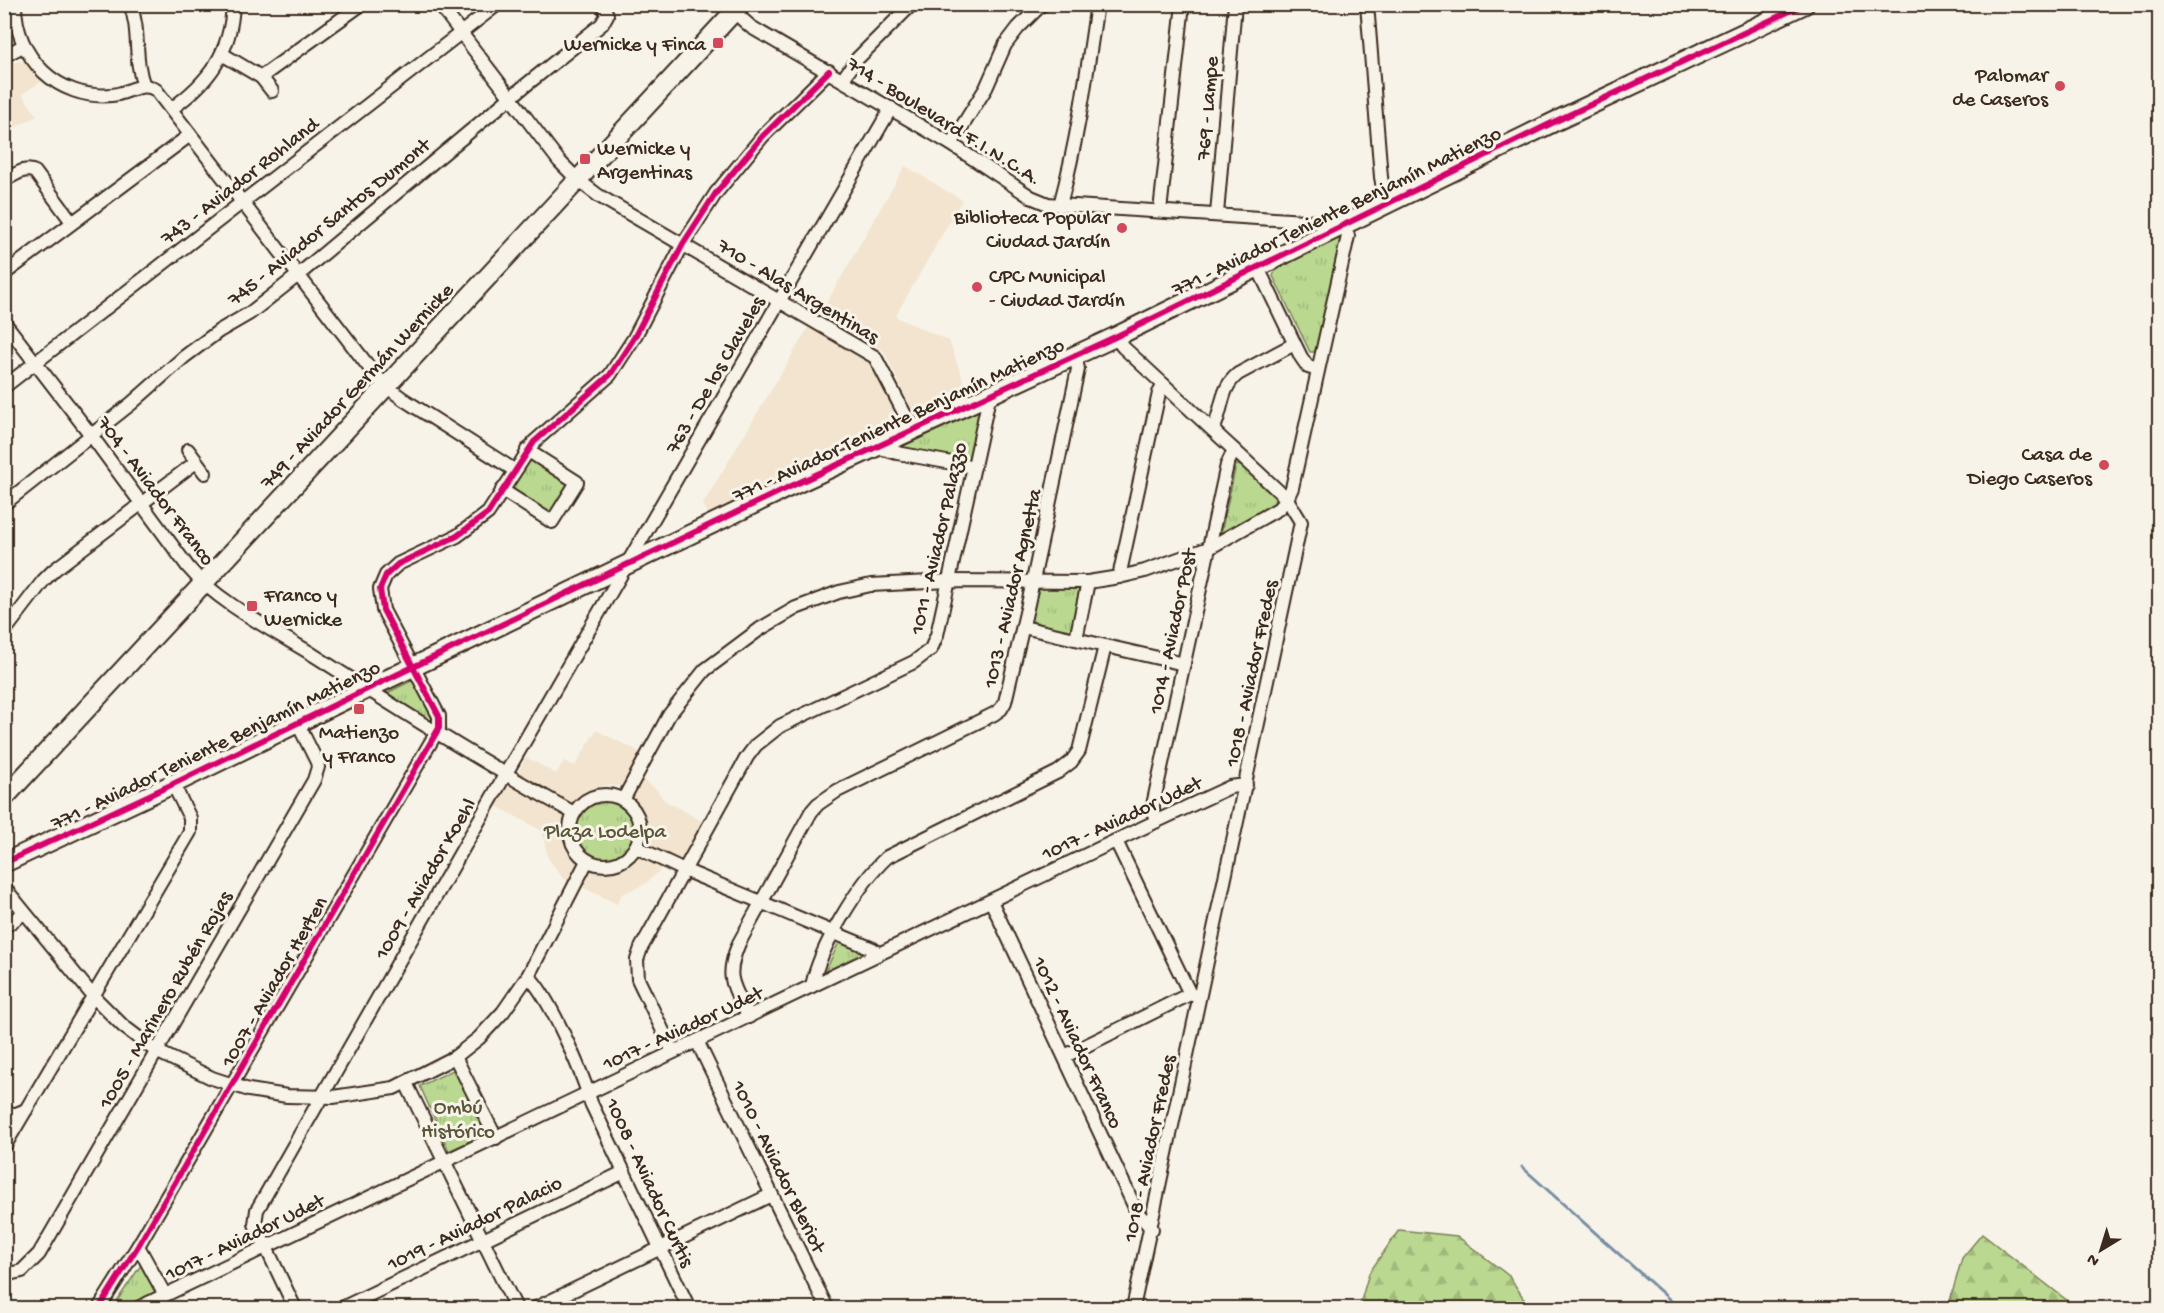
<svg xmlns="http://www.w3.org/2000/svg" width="2164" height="1313" font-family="'Gochi Hand',sans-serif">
  <defs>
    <pattern id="grass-tufts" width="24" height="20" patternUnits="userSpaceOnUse" patternTransform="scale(1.5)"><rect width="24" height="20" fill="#bad890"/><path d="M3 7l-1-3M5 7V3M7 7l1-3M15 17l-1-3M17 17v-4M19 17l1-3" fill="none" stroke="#a1ba7c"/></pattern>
    <pattern id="forest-firs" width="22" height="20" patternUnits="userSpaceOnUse" patternTransform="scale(1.5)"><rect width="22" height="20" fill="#bad890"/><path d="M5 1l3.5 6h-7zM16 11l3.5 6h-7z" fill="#a1ba7c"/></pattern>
  </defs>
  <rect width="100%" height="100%" fill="#f7f3e8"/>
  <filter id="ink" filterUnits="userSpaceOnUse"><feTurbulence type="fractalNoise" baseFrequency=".0167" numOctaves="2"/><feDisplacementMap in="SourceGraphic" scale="12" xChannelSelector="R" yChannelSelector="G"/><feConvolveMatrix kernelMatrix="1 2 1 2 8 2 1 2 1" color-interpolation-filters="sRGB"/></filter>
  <g filter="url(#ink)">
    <g fill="#f2e4cf">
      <polygon points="20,61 27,63 46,79 22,94 37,116 5,132 4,65"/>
      <polygon points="905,166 962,200 896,315 898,318 949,341 966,388 914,414 884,351 820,314"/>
      <polygon points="810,325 855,351 876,365 905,423 710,517 703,504"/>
      <polygon points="596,730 644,754 624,787 608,785 598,787 586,794 574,806 517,775 526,757 556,774 564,761 575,766"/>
      <polygon points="641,778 655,788 664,800 707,824 684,865 639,843 642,831 642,823 631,798"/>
      <polygon points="509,786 564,815 562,832 565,847 580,866 570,884 562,877 548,858 542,831 495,805 505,788"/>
      <polygon points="639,855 663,863 659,871 645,884 622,894 617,904 580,886 590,869 597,868 607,871 616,869"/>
    </g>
    <g fill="url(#grass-tufts)" stroke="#7a8157" stroke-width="1.5">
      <polygon points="1339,238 1343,241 1318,346 1314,352 1310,352 1273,276 1276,269"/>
      <polygon points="980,410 971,461 897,449"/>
      <polygon points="527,450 577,482 552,522 502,490"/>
      <polygon points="1236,465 1243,466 1275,496 1274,503 1226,534 1221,533"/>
      <polygon points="1085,584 1074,636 1029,626 1037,585"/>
      <polygon points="413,680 434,717 434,724 387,693"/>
      <circle cx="605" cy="830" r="30"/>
      <polygon points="840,940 868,952 822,979"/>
      <polygon points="457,1068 488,1133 449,1151 420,1086"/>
      <polygon points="141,1265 162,1294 132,1308 112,1308"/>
    </g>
    <g fill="url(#forest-firs)" stroke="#7a8157" stroke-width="1.5">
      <polygon points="1399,1230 1457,1236 1509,1276 1530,1308 1359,1308 1369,1273"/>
      <polygon points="1982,1234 2073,1305 2078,1308 1948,1308 1962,1258"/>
    </g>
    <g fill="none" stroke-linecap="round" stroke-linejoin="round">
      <polyline stroke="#768ea2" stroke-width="3" points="1522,1167 1679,1308"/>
      <defs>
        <g id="street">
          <path d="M15,4C15,58 58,100 112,95C127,94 143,80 156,90L372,371L386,386L403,399L514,470"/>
          <path d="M130,4C141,32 133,58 144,86"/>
          <polyline points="439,4 559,161 578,180 599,196 875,357 913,430"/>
          <polyline points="1367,4 1381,177 1386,204"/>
          <polyline points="222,54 261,77 362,4"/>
          <polyline points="4,56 23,46"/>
          <polyline points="261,77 272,91"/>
          <polyline points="843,79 857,59 912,4"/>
          <path d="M171,109C209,82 231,53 233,4"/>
          <polyline points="951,144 986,88 1005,45 1018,28 1042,4"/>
          <path d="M4,180C14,176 25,166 35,172L72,222"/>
          <path d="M1060,205C1078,139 1087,72 1097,4"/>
          <polyline points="1160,211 1183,4"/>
          <polyline points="1217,214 1235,4"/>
          <polyline points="1258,268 1301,357 1308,367 1318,370"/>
          <polyline points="4,274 190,135"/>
          <path d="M4,322L91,435L188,567C218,603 275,631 315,656C400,710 485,764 574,813"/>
          <polyline points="1115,337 1123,347 1287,499 1301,522 1133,1308"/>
          <polyline points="4,387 498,4"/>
          <path d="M1213,430C1223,410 1220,388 1238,374L1294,344"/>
          <polyline points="877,447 897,453 974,467"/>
          <polyline points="188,450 205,473"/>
          <polyline points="502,490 552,522 577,482 527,450"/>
          <polyline points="4,504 132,403 184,357 219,331 250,313 297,276 511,97 602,24 607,15 603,4"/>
          <polyline points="1119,577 1159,393 1164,385"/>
          <polyline points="1023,627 1184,664"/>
          <polyline points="4,632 43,581 54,570 196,462"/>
          <polyline points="1076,639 1088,582"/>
          <circle cx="605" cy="830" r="35"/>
          <polyline points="623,800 669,715 705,670 760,629 796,608 839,592 871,585 949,581 1088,582 1119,577 1145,571 1209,548 1278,509 1287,499 1292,488 1348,236 1344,226 1334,223 1060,205 1048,204 1031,197 951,144 751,27 725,4"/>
          <polyline points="1157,821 1153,812 1153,805 1227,465 1234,450"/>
          <polyline points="1116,841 1190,994 1199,997"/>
          <polyline points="636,847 684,870 873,949 879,954"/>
          <polyline points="4,887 93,996 123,1026 156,1051 212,1078 249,1090 287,1096 333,1097 394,1088 455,1057 479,1038 503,1012 528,976 587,861"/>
          <polyline points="991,901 1137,1212 1152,1229"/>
          <polyline points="4,927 24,913"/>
          <path d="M528,976C549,995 583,1074 591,1103L689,1308"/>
          <path d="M812,986C820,947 858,884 887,857L1058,772L1071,762L1079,751L1105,646"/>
          <path d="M749,1017C733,985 724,978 739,943L811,812L818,804L837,791L994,714L1001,709L1005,702L1028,604L1078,369L1075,355"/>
          <polyline points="697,1041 827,1308"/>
          <polyline points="673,1052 638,979 637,960 641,948 747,757 756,745 780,726 914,662 931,649 937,635 990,393"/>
          <polyline points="1065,1056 1190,994"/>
          <polyline points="455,1057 496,1138"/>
          <polyline points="406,1083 516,1308"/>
          <polyline points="4,1114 16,1114 26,1110"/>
          <polyline points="4,1147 190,832 190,818 173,784"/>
          <polyline points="138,1246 165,1295"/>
          <polyline points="4,1275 22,1271 39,1254 314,780 318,767 317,762 298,724"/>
          <polyline points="99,1308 138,1246 439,728 439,716 383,610 380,589 386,575 398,564 457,536 488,513 534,442 610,375 634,338 683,244 716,193 763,136 829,71"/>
          <polyline points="138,1308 1157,821 1230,787 1246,785"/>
          <polyline points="295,1308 255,1224 257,1210 505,775 891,108"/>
          <polyline points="342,1308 624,1172"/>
          <polyline points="536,1308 771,1195"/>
        </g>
        <g id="secondary">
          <polyline points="4,798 741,4"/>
          <polyline points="4,863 173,784 367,689 785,489 1115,337 1556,121 1805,4"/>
        </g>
      </defs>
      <use href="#street" stroke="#3b2a1e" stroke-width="16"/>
      <use href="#secondary" stroke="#3b2a1e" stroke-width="22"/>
      <use href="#street" stroke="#f7f3e8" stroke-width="12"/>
      <use href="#secondary" stroke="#f7f3e8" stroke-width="18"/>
      <defs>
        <g id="cycleway">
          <polyline points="4,863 173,784 367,689 785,489 1115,337 1556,121 1805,4"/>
          <polyline points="99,1308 138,1246 439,728 439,716 383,610 380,589 386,575 398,564 457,536 488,513 534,442 610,375 634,338 683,244 716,193 763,136 829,71"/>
        </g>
      </defs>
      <use href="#cycleway" stroke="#f7f3e8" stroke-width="10"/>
      <use href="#cycleway" stroke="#d6006c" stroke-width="6"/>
    </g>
  </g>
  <g fill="#d1495b" stroke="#f7f3e8" stroke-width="2">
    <rect x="712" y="37" width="12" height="12" rx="3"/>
    <circle cx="2060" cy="86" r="6"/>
    <rect x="579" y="153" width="12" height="12" rx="3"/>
    <circle cx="1122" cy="228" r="6"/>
    <circle cx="977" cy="287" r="6"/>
    <circle cx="2104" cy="465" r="6"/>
    <rect x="246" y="600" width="12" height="12" rx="3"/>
    <rect x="353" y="703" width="12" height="12" rx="3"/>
  </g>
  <g text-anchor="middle" stroke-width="6" stroke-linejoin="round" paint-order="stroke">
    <g font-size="21" fill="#3b2a1e" stroke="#f7f3e8" text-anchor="end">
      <text x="706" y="50">Wernicke y Finca</text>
      <text x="2048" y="81">Palomar<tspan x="2048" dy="24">de Caseros</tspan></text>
      <text x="597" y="154" text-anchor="start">Wernicke y<tspan x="597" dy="24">Argentinas</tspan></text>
      <text x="1110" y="223">Biblioteca Popular<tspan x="1110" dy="24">Ciudad Jardín</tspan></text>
      <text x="989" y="282" text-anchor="start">CPC Municipal<tspan x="989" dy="24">- Ciudad Jardín</tspan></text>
      <text x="2092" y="460">Casa de<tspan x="2092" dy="24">Diego Caseros</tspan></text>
      <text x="264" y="601" text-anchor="start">Franco y<tspan x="264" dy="24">Wernicke</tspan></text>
      <text x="359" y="738" text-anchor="middle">Matienzo<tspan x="359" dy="24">y Franco</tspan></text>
    </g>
    <g font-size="21" fill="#3b2a1e" stroke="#f7f3e8">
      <text transform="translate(1206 108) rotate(-85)" y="7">769 - Lampe</text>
      <text transform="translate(945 120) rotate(32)" y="7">714 - Boulevard F.I.N.C.A.</text>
      <text transform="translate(239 180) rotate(-38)" y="7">743 - Aviador Rohland</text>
      <text transform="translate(1336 210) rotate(-26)" y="7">771 - Aviador Teniente Benjamín Matienzo</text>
      <text transform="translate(328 221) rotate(-39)" y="7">745 - Aviador Santos Dumont</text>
      <text transform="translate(799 290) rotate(31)" y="7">710 - Alas Argentinas</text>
      <text transform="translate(714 374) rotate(-60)" y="7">763 - De los Claveles</text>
      <text transform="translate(356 385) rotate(-47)" y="7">749 - Aviador Germán Wernicke</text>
      <text transform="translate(898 419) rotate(-25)" y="7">771 - Aviador Teniente Benjamín Matienzo</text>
      <text transform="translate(157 490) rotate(53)" y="7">704 - Aviador Franco</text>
      <text transform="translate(937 538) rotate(-77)" y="7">1011 - Aviador Palazzo</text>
      <text transform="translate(1011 588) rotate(-77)" y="7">1013 - Aviador Agnetta</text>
      <text transform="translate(1171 631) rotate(-78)" y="7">1014 - Aviador Post</text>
      <text transform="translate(1250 673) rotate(-78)" y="7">1018 - Aviador Fredes</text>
      <text transform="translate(215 744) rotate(-26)" y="7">771 - Aviador Teniente Benjamín Matienzo</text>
      <text transform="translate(1121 817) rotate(-25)" y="7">1017 - Aviador Udet</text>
      <text transform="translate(424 878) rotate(-60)" y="7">1009 - Aviador Koehl</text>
      <text transform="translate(273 981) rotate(-60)" y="7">1007 - Aviador Herten</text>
      <text transform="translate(164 999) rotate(-60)" y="7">1005 - Marinero Rubén Rojas</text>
      <text transform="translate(682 1027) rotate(-25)" y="7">1017 - Aviador Udet</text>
      <text transform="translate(1079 1042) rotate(65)" y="7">1012 - Aviador Franco</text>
      <text transform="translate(1148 1148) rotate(-78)" y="7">1018 - Aviador Fredes</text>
      <text transform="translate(780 1166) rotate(64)" y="7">1010 - Aviador Bleriot</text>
      <text transform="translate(651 1182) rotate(65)" y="7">1008 - Aviador Curtis</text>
      <text transform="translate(474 1222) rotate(-26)" y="7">1019 - Aviador Palacio</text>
      <text transform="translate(244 1236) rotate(-26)" y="7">1017 - Aviador Udet</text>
    </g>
    <g font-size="21" fill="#5b563a" stroke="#f7f3e8">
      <text x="605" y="837">Plaza Lodelpa</text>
      <text x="458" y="1113">Ombú<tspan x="458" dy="24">Histórico</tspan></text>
    </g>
  </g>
  <rect width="2164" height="1313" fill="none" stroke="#f7f3e8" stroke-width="24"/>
  <rect x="12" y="12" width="2140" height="1289" fill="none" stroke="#3b2a1e" stroke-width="2" filter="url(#ink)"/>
  <g transform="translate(2101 1250) rotate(218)" stroke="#f7f3e8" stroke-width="4.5" paint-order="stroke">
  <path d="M0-4.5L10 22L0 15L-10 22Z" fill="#3b2a1e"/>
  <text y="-9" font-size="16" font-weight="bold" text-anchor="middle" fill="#3b2a1e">N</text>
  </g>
</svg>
